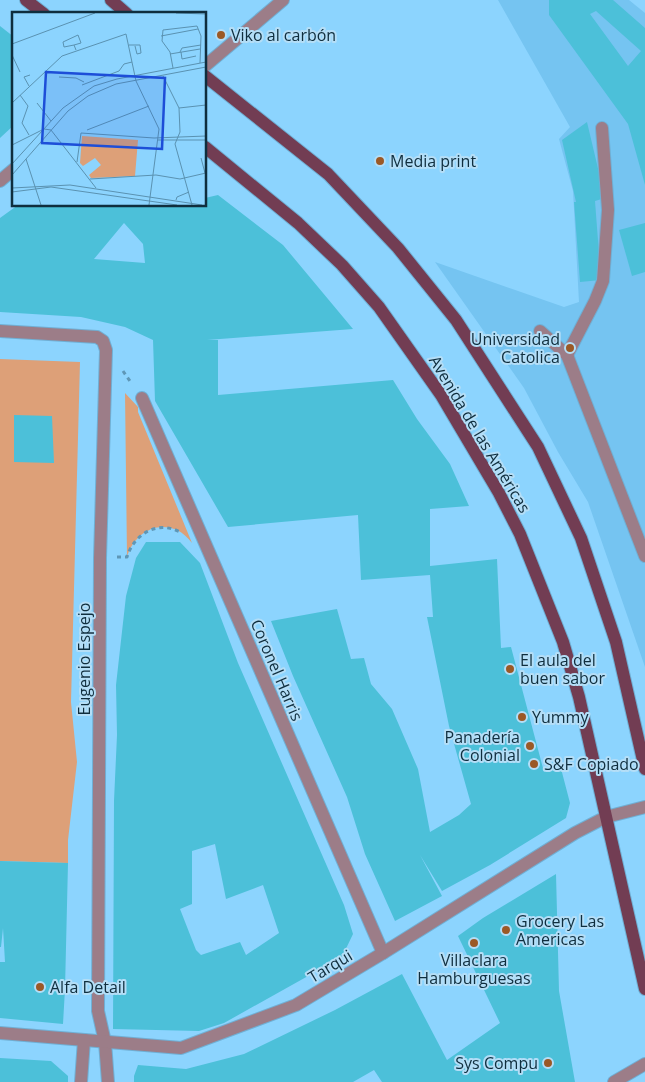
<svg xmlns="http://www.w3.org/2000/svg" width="645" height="1082" font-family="'Open Sans',sans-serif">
  <rect width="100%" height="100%" fill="#8cd4fe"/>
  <polygon fill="#75c4f1" points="498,0 629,0 645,13 645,667 588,502 558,452 524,388 435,262 564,307 579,302 573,191 559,139 570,127"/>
  <g fill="#dda078">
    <polygon points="0,359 80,362 71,702 77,762 68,840 68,863 0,861"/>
    <path d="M125,393L138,407V412L192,543C188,538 183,533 177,530C154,520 133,536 127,557Z"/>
  </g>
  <g fill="#4cc0d9" fill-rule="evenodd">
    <path d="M549,0H613L645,28V185L628,124L549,15ZM596,11L641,51L628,66L590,14Z"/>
    <polygon points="0,26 14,37 14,125 0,138"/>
    <polygon points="587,122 605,198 595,201 601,280 580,282 574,202 576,202 562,140"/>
    <path d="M218,195L283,245L353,329L207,340H218V395L393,380L417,419L450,464L469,506L430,509V566L497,559L501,648L511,647L544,772L558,757L570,803L566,818L490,865L442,891L420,855L442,896L395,921L365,854L347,797L293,676L271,621L337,609L351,659L364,658L371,684L392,709L418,769L430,832L459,815L471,804L449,726L427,617H433L430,575L361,580L358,515L228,527L155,401L153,340L125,327L81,317L0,312V218L18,205H205V198ZM124,223L143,244L145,263L94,259Z"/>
    <polygon points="645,223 645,272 632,276 619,230"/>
    <polygon points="14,415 52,416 54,463 14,462"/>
    <path d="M146,542H180L200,563L238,663L344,905L353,934L342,957L224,1023L199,1031L113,1029L114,801L117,735L116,685L126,596L136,558ZM215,844L226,899L263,885L279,933L246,955L240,942L201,955L196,950L180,909L192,904V851Z"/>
    <polygon points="0,861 68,863 65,989 63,1024 0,1018 0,962 5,962 3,928 1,947 0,947"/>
    <polygon points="556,874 559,991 575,1082 382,1082 374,1070 353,1082 134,1082 134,1076 138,1065 186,1069 244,1054 335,1010 402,974 447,1060 500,1023 458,936 483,918"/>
    <polygon points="0,1058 51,1061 68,1076 68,1082 0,1082"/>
  </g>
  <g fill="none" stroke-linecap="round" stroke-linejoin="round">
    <defs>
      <g id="minor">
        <polyline points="205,66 283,0"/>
        <polyline points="0,181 14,169"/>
        <polyline points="0,331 97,337 103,341 106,350 100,558 98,1011 105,1042 108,1082"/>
        <polyline points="540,331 567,355 645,556"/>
        <polyline points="567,355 595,301 603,281 608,210 602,128"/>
        <polyline points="142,398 383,953"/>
        <polyline points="0,1033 181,1048 296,1005 383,953 575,833 606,817 645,807"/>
        <polyline points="81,1082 84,1040"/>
        <polyline points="614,1082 645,1064"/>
      </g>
      <g id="major">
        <polyline points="26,0 44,14"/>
        <polyline points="111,0 127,14"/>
        <polyline points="205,76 328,174 398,248 456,320 538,447 581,538 616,642 645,769"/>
        <polyline points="205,147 298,223 342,265 379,307 441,395 499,493 520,534 563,642 579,697 645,989"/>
      </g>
    </defs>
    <use href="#minor" stroke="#70afd4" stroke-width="14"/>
    <use href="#major" stroke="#70afd4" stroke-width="14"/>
    <g stroke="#5e97b7" stroke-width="3" stroke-dasharray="4 4" stroke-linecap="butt">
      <polyline points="123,371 132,384"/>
      <path d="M117,557H127C134,534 157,520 180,532"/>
    </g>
    <use href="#minor" stroke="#9c7d88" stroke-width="12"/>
    <use href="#major" stroke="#723d53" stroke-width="12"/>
  </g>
  <g fill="#9b5926" stroke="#b4def7" stroke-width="2">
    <circle cx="221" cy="35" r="5"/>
    <circle cx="380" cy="161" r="5"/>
    <circle cx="570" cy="348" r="5"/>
    <circle cx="510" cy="669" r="5"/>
    <circle cx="522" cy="717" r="5"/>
    <circle cx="530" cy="746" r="5"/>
    <circle cx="534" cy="764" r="5"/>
    <circle cx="506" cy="930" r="5"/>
    <circle cx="474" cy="943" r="5"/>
    <circle cx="40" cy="987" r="5"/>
    <circle cx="548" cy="1063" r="5"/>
  </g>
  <g text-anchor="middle" stroke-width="4" stroke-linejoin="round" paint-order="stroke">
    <g font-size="16" fill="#0f2e3e" stroke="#b4def7" text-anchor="start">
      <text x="231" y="41">Viko al carbón</text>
      <text x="390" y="167">Media print</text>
      <text x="560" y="345" text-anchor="end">Universidad<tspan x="560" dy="18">Catolica</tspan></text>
      <text x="520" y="666">El aula del<tspan x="520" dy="18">buen sabor</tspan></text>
      <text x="532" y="723">Yummy</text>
      <text x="520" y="743" text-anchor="end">Panadería<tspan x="520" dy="18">Colonial</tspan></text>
      <text x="544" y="770">S&amp;F Copiado</text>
      <text x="516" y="927">Grocery Las<tspan x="516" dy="18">Americas</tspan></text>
      <text x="474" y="966" text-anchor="middle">Villaclara<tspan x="474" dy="18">Hamburguesas</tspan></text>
      <text x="50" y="993">Alfa Detail</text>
      <text x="538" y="1069" text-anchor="end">Sys Compu</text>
    </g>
    <g font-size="16" fill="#0f2e3e" stroke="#b4def7">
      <text transform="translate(480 434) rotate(59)" y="6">Avenida de las Américas</text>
      <text transform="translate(84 659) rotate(-90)" y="6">Eugenio Espejo</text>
      <text transform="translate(277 670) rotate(67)" y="6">Coronel Harris</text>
      <text transform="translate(330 966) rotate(-31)" y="6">Tarqui</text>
    </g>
  </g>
  <g transform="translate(12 12)">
    <rect width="194" height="194" fill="#8cd4fe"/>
    <path d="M70,124L126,128L123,164L79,166L77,163L89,153L83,146L71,154L68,151Z" fill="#dda078"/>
    <path fill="none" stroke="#5a92b1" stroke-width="1" d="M164,1L194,2M149,24L186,17M0,32L83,1M62,33L69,31L66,23L51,30L52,35L62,33L64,38M117,33H128L129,41L125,42L123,34M168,40L170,36L189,33M169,40L170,47L184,44M158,42L188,37M0,43L8,60M161,56L158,40L150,29L151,18L185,14L189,24L188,51M151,64L167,96L168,120L163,132L180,193M47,65L64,66L72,70M70,73L107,59L112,52L120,50M17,74L12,65L18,63M8,83L16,94L10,111L17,123M0,91L50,44L114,22L124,69L147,117L137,193M25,91L39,109M167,96L194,93M75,118L137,94M146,128H194M0,133L32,117L39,118L84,176M189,146L193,161M14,147L29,193M65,150L69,121L142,126L194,124M0,152L51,96L82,74L105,67L194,50M0,163L56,99L76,84L104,72L194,55M78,167L144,163L168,167L194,161M0,176L58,173L190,193M0,180L39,175L165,193M164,188L165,185L177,180"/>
    <path fill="#1d4ed8" fill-opacity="0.15" stroke="#1d4ed8" stroke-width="2.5" d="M34,60L153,66L150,137L30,131Z"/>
    <rect width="194" height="194" fill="none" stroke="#0f2e3e" stroke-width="2.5"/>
  </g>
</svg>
